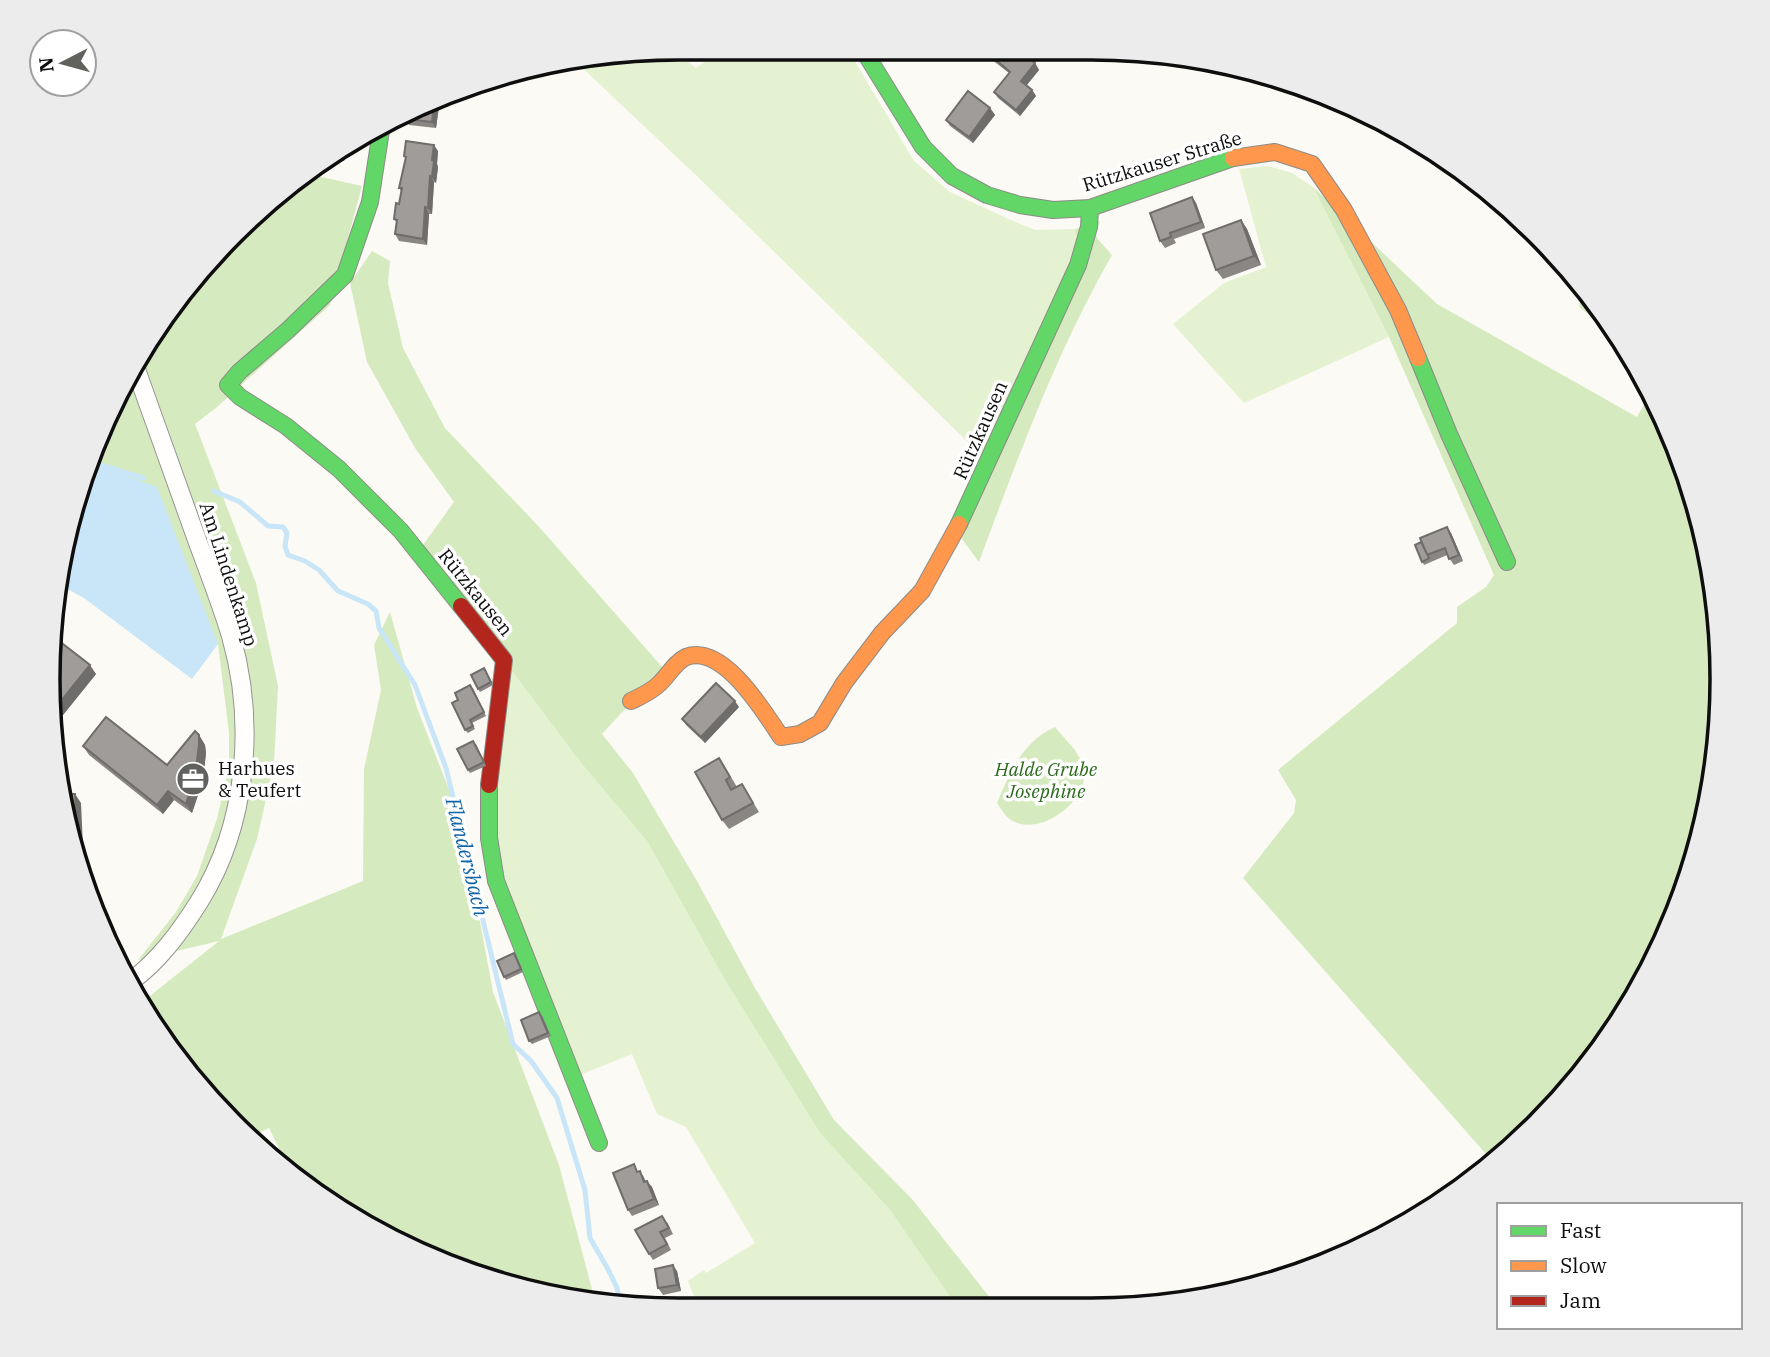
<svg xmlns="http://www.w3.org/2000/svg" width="1770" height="1357" font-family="'IBM Plex Serif',serif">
  <rect width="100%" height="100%" fill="#fcfaf4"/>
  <g fill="#e5f2d2">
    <polygon points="727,47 847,48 914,161 950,192 1013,221 1035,230 1075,229 1078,242 987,461 701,180 575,61 670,48 696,68"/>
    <polygon points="1268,166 1292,173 1313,187 1389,337 1244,403 1173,324 1224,283 1266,267 1239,169"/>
    <polygon points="507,665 581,763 647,841 725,980 820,1133 890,1210 955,1304 697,1304 688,1281 704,1270 706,1273 755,1243 686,1127 657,1114 632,1054 580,1075 498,868 496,818"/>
  </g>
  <g fill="#d6eac0">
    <polygon points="308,174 362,186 330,305 217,407 195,424 256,583 278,686 274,763 257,839 221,939 363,881 364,769 381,690 374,645 390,612 417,708 461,820 493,992 559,1165 596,1304 437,1262 328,1204 291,1173 269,1128 248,1138 232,1125 153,1029 141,1003 219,941 138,960 176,912 197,876 217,819 229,764 229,733 218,644 94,464 132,363 232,232"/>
    <polygon points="1313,187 1437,304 1637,417 1651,392 1675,437 1711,556 1723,679 1711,802 1675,920 1616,1030 1538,1125 1493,1162 1243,878 1294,813 1296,800 1278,770 1457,623 1457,607 1486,587 1494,575 1389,337"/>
    <path d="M1100,221L1095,236L1112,255C1056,353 1018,457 979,562L956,531L1078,242L1075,229Z"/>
    <polygon points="372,251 390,261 388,283 403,348 445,428 541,529 663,668 602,734 633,773 697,881 755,988 834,1120 912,1199 995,1304 955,1304 890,1210 820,1133 725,980 647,841 581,763 420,549 454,502 415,448 367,362 350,283"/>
    <polygon points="1583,292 1617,328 1624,342 1579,307"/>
    <path d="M1055,727L1074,749L1086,768C1085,775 1084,783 1081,789C1071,812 1035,835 1011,820C1005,816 1001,809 997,803C1010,772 1023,741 1055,727Z"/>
  </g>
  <polygon fill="#c8e6f8" points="94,464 157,487 218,644 192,679 84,598 58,584 59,555"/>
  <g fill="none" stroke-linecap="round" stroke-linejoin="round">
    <g stroke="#c8e6f8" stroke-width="5">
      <polyline points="94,463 143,478"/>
      <polyline points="214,491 240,502 268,526 283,527 287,533 285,546 288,555 305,561 319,570 338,591 368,604 376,611 379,628 415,685 446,768 513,1044 531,1061 557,1098 585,1190 590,1238 609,1271 617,1288 620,1304"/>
    </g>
    <defs>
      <path id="street" d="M130,982C159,961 180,932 199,902C247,825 256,724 231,636C220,599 205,563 192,526C172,471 153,416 133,361"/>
      <g id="fast">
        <polyline points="862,48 923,147 952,176 987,195 1020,205 1053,210 1090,208 1233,158"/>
        <polyline points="382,124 370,202 345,275 288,330 239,372 228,385 240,397 286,426 339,469 401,531 461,606"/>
        <polyline points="1418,358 1449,434 1507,562"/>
        <polyline points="959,524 1078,265 1089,227 1090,208"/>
        <polyline points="489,785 489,838 496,881 599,1143"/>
      </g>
      <g id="slow">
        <polyline points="1233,158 1275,152 1312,164 1344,210 1398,310 1418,358"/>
        <path d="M631,701C641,696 651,692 659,684C668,676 675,662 686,657C723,643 764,712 781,737L800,734L820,723L844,683L882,633L922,591L959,524"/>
      </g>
      <polyline id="jam" points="461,606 504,660 489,785"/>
    </defs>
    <use href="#street" stroke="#959492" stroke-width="20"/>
    <use href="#fast" stroke="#8c8b88" stroke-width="18"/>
    <use href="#slow" stroke="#8c8b88" stroke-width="18"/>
    <use href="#jam" stroke="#8c8b88" stroke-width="18"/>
    <use href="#street" stroke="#fffefd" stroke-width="18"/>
    <use href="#fast" stroke="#63d668" stroke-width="16"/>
    <use href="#slow" stroke="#ff974d" stroke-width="16"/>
    <use href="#jam" stroke="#b3261e" stroke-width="16"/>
  </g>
  <g fill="#898684">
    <polygon points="932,48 957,48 943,61"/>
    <polygon points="983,49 1035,63 1039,70 1027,85 1032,90 1036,96 1020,116 998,98 994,92 1009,73 987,56"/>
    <polygon points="1247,67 1255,69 1261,71 1249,71"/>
    <polygon points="450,96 448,107 439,106 436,128 409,125 405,119 406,114"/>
    <polygon points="990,108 995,115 973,143 950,126 946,120"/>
    <polygon points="346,144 344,161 328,158"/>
    <polygon points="438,151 437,164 438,167 436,183 434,182 432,214 429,214 427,245 399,241 395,234 397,223 394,219 399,204 401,191 399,188 406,159 404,156"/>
    <polygon points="1192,197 1196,203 1205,228 1174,239 1176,243 1165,248 1160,241"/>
    <polygon points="1241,220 1247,229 1261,265 1223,279 1216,270"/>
    <polygon points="1451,533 1463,561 1454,565 1447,555 1424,565 1415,545"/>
    <polygon points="54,637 96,674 63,715 50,704"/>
    <polygon points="486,672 493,685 480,692 478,689"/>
    <polygon points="473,688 486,716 472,723 475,729 468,733 465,730 458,700"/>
    <polygon points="739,707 705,743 686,725 682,719"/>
    <polygon points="199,735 205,745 206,753 203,780 192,813 174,800 163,814 89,755 83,746 167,765"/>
    <polygon points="476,744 486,766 470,773 468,770"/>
    <polygon points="725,767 737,787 732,790 742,784 759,812 729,829 722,820"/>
    <polygon points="516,956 523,972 506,980 504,977"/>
    <polygon points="542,1015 551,1036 532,1044 529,1041"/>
    <polygon points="639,1171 644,1177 646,1182 652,1187 659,1205 632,1216 628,1210"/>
    <polygon points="667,1222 673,1234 665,1238 671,1250 653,1260 649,1254"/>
    <polygon points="677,1271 681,1291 663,1295 658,1288"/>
  </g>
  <g fill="#6f6d6b">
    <polygon points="1035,63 1039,70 1025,87 1021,81"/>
    <polygon points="1032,90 1036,96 1020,116 1016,110"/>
    <polygon points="450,96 448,107 444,101 445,98"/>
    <polygon points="434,102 436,102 439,106 436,128 432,122"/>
    <polygon points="990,108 995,115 973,143 969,137"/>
    <polygon points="346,144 344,161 342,158 343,147"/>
    <polygon points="434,145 438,151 437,164 438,167 436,183 432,177 432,160"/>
    <polygon points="430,176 434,182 432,214 428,208"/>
    <polygon points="1192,197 1196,203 1205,228 1201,222"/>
    <polygon points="425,207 429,214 427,245 423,239"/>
    <polygon points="1241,220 1247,229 1261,265 1254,256"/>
    <polygon points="1447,527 1451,533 1463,561 1459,555"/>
    <polygon points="90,665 96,674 63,715 57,706"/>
    <polygon points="735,701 739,707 705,743 701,737"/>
    <polygon points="199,735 205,745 206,753 203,780 192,813 186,804"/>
    <polygon points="168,791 174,800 163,814 157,805"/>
    <polygon points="75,794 81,803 85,891 81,881 78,870"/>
    <polygon points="647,1181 652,1187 659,1205 654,1199"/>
    <polygon points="673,1265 677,1271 681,1291 677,1285"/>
  </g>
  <g fill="#9f9c99" stroke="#6f6d6b" stroke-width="2">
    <polygon points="933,48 946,48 939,54"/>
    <polygon points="984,48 1017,48 1035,63 1021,81 1032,90 1016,110 994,92 1010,72 983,49"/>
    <polygon points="968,91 990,108 969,137 946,120"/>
    <polygon points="434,102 432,122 405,119 406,114"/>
    <polygon points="406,141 434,145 432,160 434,161 432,177 430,176 428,208 425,207 423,239 395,234 397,220 394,219 396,203 399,204 402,188 399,188 406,157 404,156"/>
    <polygon points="343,147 342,158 331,156"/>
    <polygon points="1192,197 1201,222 1170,233 1171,237 1160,241 1150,213"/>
    <polygon points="1241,220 1254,256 1216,270 1203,234"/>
    <polygon points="1447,527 1459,555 1449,559 1445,548 1427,555 1420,538"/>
    <polygon points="1421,542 1429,558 1422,562 1415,545"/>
    <polygon points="54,637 90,665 57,706 50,701"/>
    <polygon points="484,668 491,682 478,689 471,675"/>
    <polygon points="716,683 735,701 701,737 682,719"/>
    <polygon points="470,685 484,712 470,720 473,726 465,730 452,703 458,700 455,693"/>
    <polygon points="106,717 167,765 195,731 199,735 199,744 196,770 186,804 168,791 157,805 83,746"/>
    <polygon points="473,741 484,762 468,770 457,749"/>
    <polygon points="719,758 730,777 726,780 731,790 742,784 753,803 722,820 695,772"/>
    <polygon points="63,794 75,794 78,870"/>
    <polygon points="514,953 521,969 504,977 497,961"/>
    <polygon points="539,1012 548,1033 529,1041 521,1020"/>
    <polygon points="634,1164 637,1172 640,1171 644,1182 647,1181 654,1199 628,1210 613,1173"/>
    <polygon points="662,1216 669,1228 660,1232 667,1244 649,1254 635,1230"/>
    <polygon points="673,1265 677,1285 658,1288 655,1269"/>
  </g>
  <defs>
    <symbol id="office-disc" viewBox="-11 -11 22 22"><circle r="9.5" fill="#61615e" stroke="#fff"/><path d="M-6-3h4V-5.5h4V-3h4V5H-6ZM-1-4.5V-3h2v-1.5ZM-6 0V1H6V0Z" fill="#fff"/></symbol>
  </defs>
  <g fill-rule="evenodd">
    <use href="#office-disc" x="174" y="760" width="38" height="38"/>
  </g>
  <g text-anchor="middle" stroke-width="7" stroke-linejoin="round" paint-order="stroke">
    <g font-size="19" fill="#0e0e0e" stroke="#fff">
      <text transform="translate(1162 161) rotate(-17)" y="7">Rützkauser Straße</text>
      <text transform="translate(980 430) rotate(-66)" y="7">Rützkausen</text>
      <text transform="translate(229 574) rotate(72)" y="7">Am Lindenkamp</text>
      <text transform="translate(476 592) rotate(51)" y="7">Rützkausen</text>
    </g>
    <g font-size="19" fill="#0e0e0e" stroke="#fff" text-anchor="start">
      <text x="218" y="775">Harhues<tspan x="218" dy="22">&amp; Teufert</tspan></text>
    </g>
    <g font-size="19" font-style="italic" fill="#2b6a1b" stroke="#fff">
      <text x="1046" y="776">Halde Grube<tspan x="1046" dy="22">Josephine</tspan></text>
    </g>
    <g font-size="21" font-style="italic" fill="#1165a7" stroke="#fff">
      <text transform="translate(467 857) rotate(76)" y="7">Flandersbach</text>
    </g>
  </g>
  <path d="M0 0H1770V1357H0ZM679 60H1091A619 619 0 0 1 1710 679V679A619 619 0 0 1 1091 1298H679A619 619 0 0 1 60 679V679A619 619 0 0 1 679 60Z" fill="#ececec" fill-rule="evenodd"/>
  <path fill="none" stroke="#0e0e0e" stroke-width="3.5" d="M679 60H1091A619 619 0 0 1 1710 679V679A619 619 0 0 1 1091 1298H679A619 619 0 0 1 60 679V679A619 619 0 0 1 679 60Z"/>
  <rect x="1497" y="1203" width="245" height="126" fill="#ffffff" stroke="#9f9f9f" stroke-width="2"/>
  <rect x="1511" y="1226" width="35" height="10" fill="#63d668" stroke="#9f9f9f" stroke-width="2"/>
  <text x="1560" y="1238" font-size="21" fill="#0e0e0e">Fast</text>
  <rect x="1511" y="1261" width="35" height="10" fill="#ff974d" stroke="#9f9f9f" stroke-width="2"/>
  <text x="1560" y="1273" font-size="21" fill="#0e0e0e">Slow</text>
  <rect x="1511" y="1296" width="35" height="10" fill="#b3261e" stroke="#9f9f9f" stroke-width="2"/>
  <text x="1560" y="1308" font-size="21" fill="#0e0e0e">Jam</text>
  <g transform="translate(63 63) rotate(264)"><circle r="33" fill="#ffffff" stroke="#9f9f9f" stroke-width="2"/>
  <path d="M0-5L12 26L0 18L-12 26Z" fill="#61615e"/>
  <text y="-10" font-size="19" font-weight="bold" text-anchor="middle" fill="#0e0e0e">N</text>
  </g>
</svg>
